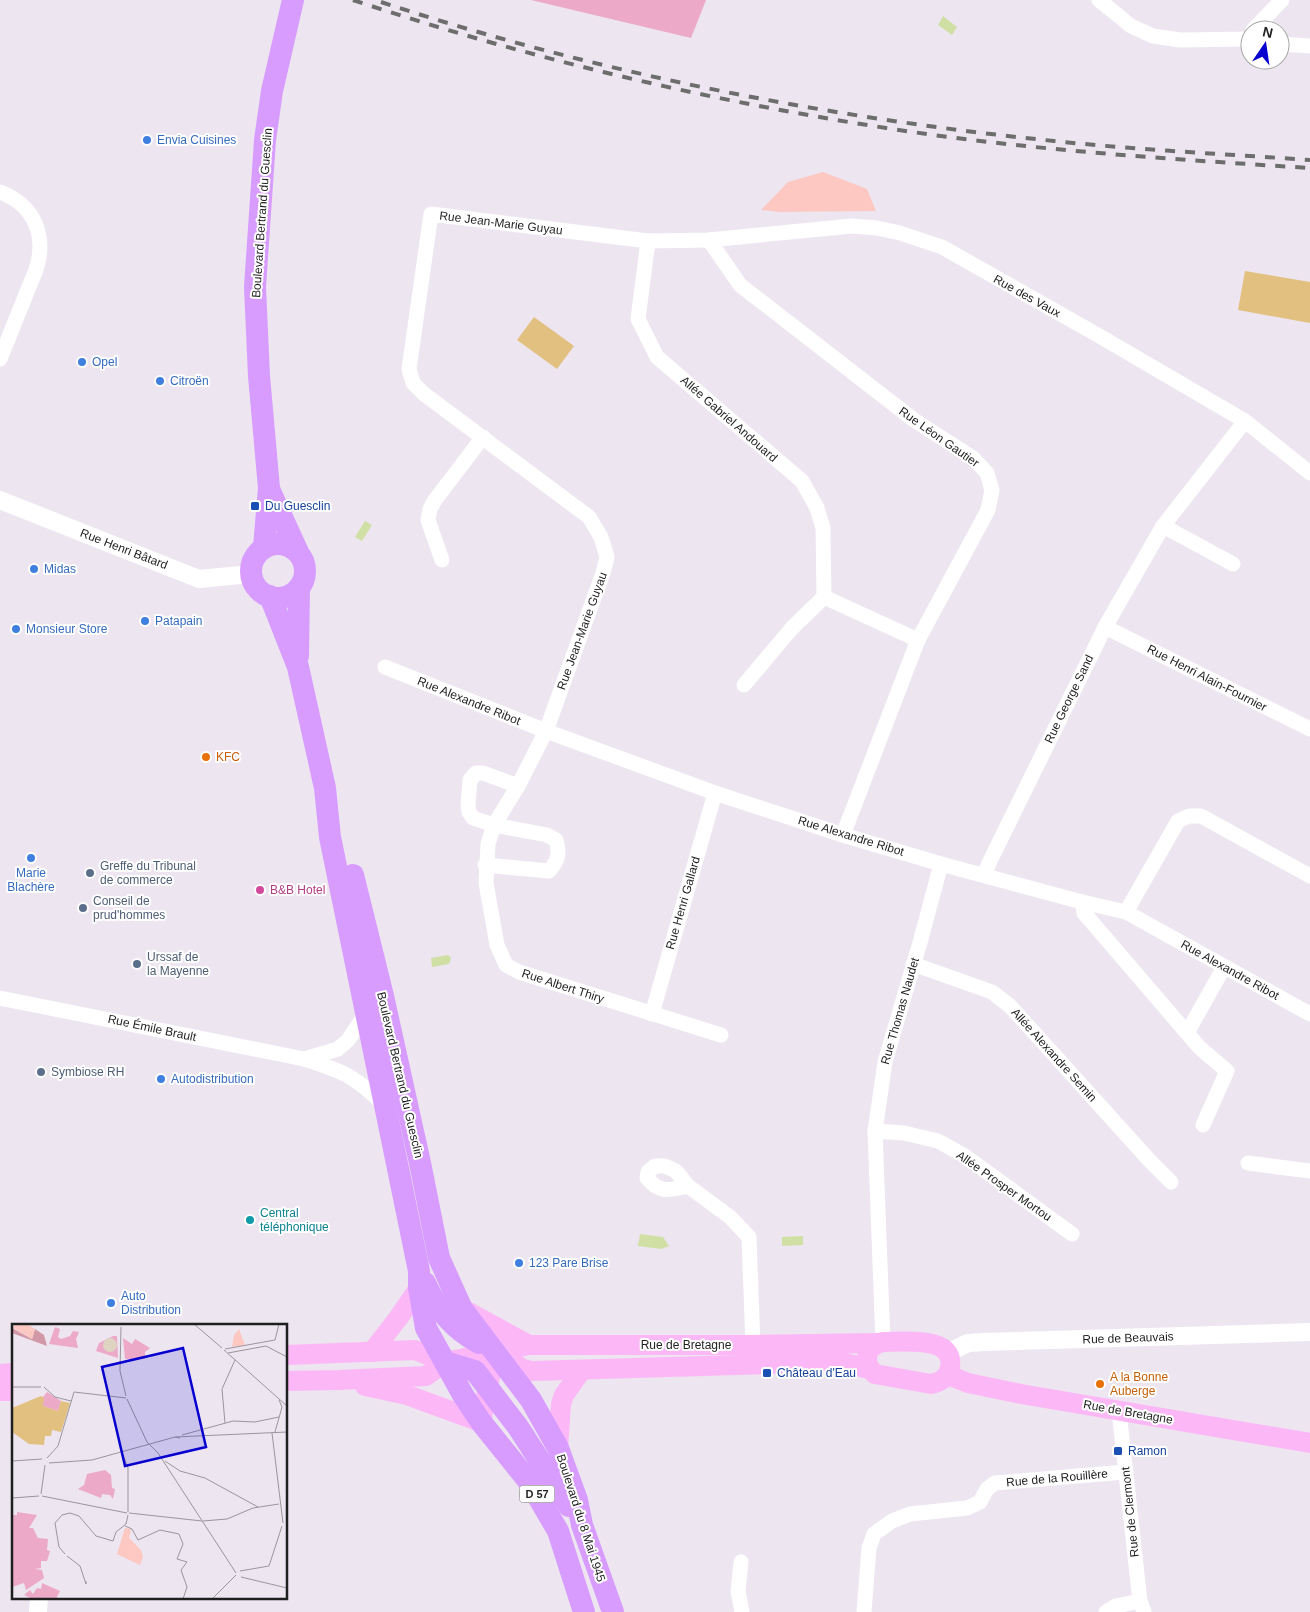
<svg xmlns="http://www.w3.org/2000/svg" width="1310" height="1612" font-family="Arial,sans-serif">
  <rect width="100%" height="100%" fill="#ede5f0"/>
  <polygon fill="#eca9c8" points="531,0 706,0 691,38"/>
  <polygon fill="#fcc8c1" points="823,172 867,189 876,211 780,212 761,210 788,182"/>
  <g fill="#e2c080">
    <polygon points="1245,271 1310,282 1310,323 1238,310"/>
    <polygon points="534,317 574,346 557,369 517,340"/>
  </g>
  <g fill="#d0e0a4">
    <polygon points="943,16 957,27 952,35 938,25"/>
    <polygon points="365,521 372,525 362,541 355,537"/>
    <polygon points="448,955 451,958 449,964 432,967 431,958"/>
    <polygon points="640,1234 663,1237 669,1246 661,1249 638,1246"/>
    <polygon points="803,1236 803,1245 782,1246 782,1237"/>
  </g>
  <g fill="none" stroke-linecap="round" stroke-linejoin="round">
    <g stroke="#fff" stroke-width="15">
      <polyline points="1099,0 1131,26 1153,36 1180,40 1250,39"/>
      <polyline points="1253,30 1282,0"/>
      <polyline points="1280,44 1310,46"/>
      <path d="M0,192C34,205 47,235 36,270C32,280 27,291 23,302C15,321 8,340 0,359"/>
      <polyline points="709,240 740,285 914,420 973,458 987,473 992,490 988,510 918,640 843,835"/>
      <polyline points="648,241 638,319 657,357 802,481 817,508 823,528 824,597"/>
      <polyline points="1163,526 1233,564"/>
      <polyline points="442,560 428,520 430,509 435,500 483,437"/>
      <polyline points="824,597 918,640"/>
      <polyline points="1105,627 1310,729"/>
      <polyline points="385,667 546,731 715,793 843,835 941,864 1082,902 1126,912 1310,1014"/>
      <polyline points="744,685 792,628 824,597"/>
      <path d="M485,865L549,871C558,861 560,853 556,840L547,835L494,825L473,818L469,812L468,805L470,780L476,773H483L518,786"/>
      <polyline points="984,875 990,861 1105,627 1163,526 1245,421"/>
      <polyline points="1082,902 1084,913 1187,1033"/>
      <polyline points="1126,912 1178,821 1189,816 1201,816 1310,876"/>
      <polyline points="913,964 992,992 1010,1006 1150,1161 1171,1182"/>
      <path d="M0,998L304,1059C343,1071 355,1076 385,1106"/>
      <polyline points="652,1014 715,793"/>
      <polyline points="721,1035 519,972 506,965 497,945 486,883 488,844 494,825 518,786 546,731 603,573 607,557 601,537 589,517 424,394 413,383 409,369 431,214 648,241 709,240 852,226 877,228 900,233 942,247 1096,334 1245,421 1310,473"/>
      <polyline points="304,1059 338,1049 348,1040 367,1012"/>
      <polyline points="1203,1125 1227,1071 1200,1048 1187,1033 1224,967"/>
      <polyline points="875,1131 904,1133 938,1141 965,1156 1072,1234"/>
      <polyline points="1248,1163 1310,1171"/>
      <path d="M688,1186C670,1190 660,1194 647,1178L648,1172L655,1166H665L676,1171L688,1186L730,1217L749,1237L753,1345"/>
      <polyline points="883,1342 875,1131 885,1062 921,939 941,864"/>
      <polyline points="1119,1411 1140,1601 1144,1612"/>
      <polyline points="741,1562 738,1591 742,1612"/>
      <polyline points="864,1612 869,1548 874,1534 892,1521 910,1514 967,1508 980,1502 987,1489 995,1483 1125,1472"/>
      <polyline points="1106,1612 1116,1606 1140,1601"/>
    </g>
    <g stroke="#fff" stroke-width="18">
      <polyline points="0,500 199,579 251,574"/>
      <polyline points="947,1353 968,1343 984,1342 1310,1332"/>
      <polyline points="38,1612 39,1598"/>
    </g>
    <g stroke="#fcb8f6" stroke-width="20">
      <polyline points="463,1309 529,1345"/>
      <path d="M883,1342C903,1342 960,1335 949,1371C946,1379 940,1382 931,1384L875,1374C862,1363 865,1346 883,1342Z"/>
      <polyline points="372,1352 399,1317 419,1288"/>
      <polyline points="497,1353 523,1369 532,1371 841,1362 869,1369"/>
      <polyline points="286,1355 415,1350 445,1362"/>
      <polyline points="0,1374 14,1373"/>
      <polyline points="948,1375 968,1383 1021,1394 1310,1443"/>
      <polyline points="286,1381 339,1380 426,1376 445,1362 529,1345 753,1345 877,1343"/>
      <polyline points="365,1386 407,1395 481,1422 495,1352"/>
      <polyline points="0,1391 14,1391"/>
      <polyline points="558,1448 561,1404 564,1395 581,1371"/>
    </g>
    <g stroke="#d89cff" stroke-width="22">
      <polyline points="269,489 298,552"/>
      <circle cx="278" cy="571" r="27"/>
      <polyline points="264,547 269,488 259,376 255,287 265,140 272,91 293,0"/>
      <polyline points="270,596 298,667 325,788 330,837 419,1271 419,1288 426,1328 463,1395 481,1422 530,1483 558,1531 584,1612"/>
      <polyline points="298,656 299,588"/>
      <polyline points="353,875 383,996 420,1163 439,1258 462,1309 531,1400 558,1448 577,1500 582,1525 613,1612"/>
      <path d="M425,1283C438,1310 452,1328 479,1343"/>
      <polyline points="445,1362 475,1371 518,1427 569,1506"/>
    </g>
    <g stroke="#6d6d6d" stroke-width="4" stroke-dasharray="10 10" stroke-linecap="butt">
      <path d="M353,0C527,58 705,100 886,128C1026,150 1168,159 1310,168"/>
      <path d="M381,2C596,73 829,118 1054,141C1139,150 1225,154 1310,160"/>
    </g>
  </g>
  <g fill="#3f7fe0" stroke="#fff" stroke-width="2">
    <circle cx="147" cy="140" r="5"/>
    <circle cx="82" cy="362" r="5"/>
    <circle cx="160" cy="381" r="5"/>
    <circle cx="34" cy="569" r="5"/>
    <circle cx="145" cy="621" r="5"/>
    <circle cx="16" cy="629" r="5"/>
    <circle cx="31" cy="858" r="5"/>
    <circle cx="161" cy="1079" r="5"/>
    <circle cx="519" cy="1263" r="5"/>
    <circle cx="111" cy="1303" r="5"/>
  </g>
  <g fill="#1a4fb4" stroke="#fff" stroke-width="2">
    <rect x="250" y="501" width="10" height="10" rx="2.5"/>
    <rect x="762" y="1368" width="10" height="10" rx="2.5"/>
    <rect x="1113" y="1446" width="10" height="10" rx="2.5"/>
  </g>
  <g fill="#e8710a" stroke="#fff" stroke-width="2">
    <circle cx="206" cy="757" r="5"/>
    <circle cx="1100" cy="1384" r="5"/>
  </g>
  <g fill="#5c6f8a" stroke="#fff" stroke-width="2">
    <circle cx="90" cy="873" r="5"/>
    <circle cx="83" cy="908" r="5"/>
    <circle cx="137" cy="964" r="5"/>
    <circle cx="41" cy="1072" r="5"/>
  </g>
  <circle fill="#d1479c" stroke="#fff" stroke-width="2" cx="260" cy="890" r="5"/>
  <circle fill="#0f9aa8" stroke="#fff" stroke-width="2" cx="250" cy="1220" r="5"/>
  <g text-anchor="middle" stroke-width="4" stroke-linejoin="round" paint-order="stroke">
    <rect fill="#fff" stroke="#626262" stroke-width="1" x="519.5" y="1485.5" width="35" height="17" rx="4"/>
    <g font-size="11" font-weight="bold" fill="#1f1f1f">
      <text x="537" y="1498">D 57</text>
    </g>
    <g font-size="12" fill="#366cbe" stroke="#fff" text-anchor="start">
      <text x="157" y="144">Envia Cuisines</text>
      <text x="92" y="366">Opel</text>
      <text x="170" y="385">Citroën</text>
      <text x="44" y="573">Midas</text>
      <text x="155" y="625">Patapain</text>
      <text x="26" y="633">Monsieur Store</text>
      <text x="31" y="877" text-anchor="middle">Marie<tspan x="31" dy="14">Blachère</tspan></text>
      <text x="171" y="1083">Autodistribution</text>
      <text x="529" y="1267">123 Pare Brise</text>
      <text x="121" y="1300">Auto<tspan x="121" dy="14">Distribution</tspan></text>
    </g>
    <g font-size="12" fill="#1f1f1f" stroke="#fff">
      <text transform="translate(262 213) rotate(-86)" y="4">Boulevard Bertrand du Guesclin</text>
      <text transform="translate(501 223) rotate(7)" y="4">Rue Jean-Marie Guyau</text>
      <text transform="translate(1027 296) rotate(29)" y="4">Rue des Vaux</text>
      <text transform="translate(729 419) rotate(41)" y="4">Allée Gabriel Andouard</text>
      <text transform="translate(939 437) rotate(35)" y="4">Rue Léon Gautier</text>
      <text transform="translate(124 549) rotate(21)" y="4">Rue Henri Bâtard</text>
      <text transform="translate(582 631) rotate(-70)" y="4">Rue Jean-Marie Guyau</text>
      <text transform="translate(1207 678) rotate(27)" y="4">Rue Henri Alain-Fournier</text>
      <text transform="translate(1069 699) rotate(-64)" y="4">Rue George Sand</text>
      <text transform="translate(469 701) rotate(22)" y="4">Rue Alexandre Ribot</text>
      <text transform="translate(851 836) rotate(17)" y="4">Rue Alexandre Ribot</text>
      <text transform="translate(683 903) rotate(-74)" y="4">Rue Henri Gallard</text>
      <text transform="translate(1230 970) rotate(29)" y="4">Rue Alexandre Ribot</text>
      <text transform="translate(563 986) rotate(18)" y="4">Rue Albert Thiry</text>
      <text transform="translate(900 1011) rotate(-74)" y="4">Rue Thomas Naudet</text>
      <text transform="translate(152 1028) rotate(12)" y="4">Rue Émile Brault</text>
      <text transform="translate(1054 1055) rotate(48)" y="4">Allée Alexandre Semin</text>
      <text transform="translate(400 1075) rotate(77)" y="4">Boulevard Bertrand du Guesclin</text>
      <text transform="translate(1004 1186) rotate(35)" y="4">Allée Prosper Mortou</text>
      <text transform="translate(1128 1338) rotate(-2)" y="4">Rue de Beauvais</text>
      <text x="686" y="1349">Rue de Bretagne</text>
      <text transform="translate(1128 1412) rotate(10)" y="4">Rue de Bretagne</text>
      <text transform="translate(1057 1478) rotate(-5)" y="4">Rue de la Rouillère</text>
      <text transform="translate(1130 1512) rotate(-96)" y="4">Rue de Clermont</text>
      <text transform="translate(581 1518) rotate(72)" y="4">Boulevard du 8 Mai 1945</text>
    </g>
    <g font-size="12" fill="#164399" stroke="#fff" text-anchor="start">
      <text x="265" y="510">Du Guesclin</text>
      <text x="777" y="1377">Château d'Eau</text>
      <text x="1128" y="1455">Ramon</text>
    </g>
    <g font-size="12" fill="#c56008" stroke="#fff" text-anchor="start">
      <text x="216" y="761">KFC</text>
      <text x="1110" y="1381">A la Bonne<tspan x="1110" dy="14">Auberge</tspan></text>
    </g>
    <g font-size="12" fill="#4e5e75" stroke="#fff" text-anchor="start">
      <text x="100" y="870">Greffe du Tribunal<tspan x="100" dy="14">de commerce</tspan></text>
      <text x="93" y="905">Conseil de<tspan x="93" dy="14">prud'hommes</tspan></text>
      <text x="147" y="961">Urssaf de<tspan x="147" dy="14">la Mayenne</tspan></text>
      <text x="51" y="1076">Symbiose RH</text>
    </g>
    <g font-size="12" fill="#b23c85" stroke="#fff" text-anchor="start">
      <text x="270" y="894">B&amp;B Hotel</text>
    </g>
    <g font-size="12" fill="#0d838f" stroke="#fff" text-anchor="start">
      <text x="260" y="1217">Central<tspan x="260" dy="14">téléphonique</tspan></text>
    </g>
  </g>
  <g transform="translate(12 1324)">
    <rect width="275" height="275" fill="#ede5f0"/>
    <path d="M43,3L48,5L46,13L49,15L58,12L61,7L67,8L64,15L66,24L37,20ZM101,12H105L106,34L84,27L87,19ZM111,14L120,20L123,15L138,24L133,28V35H113ZM35,68L49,77L46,87L31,82V73ZM93,146L99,151L100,164L103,165L101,175L98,171L90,170L89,174L66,165L72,161L75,150ZM5,188L25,191L17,204H21L26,214L36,215L35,226L38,227L35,237H29V244L23,245L30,246L32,254L14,266L12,259L0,263V191H5ZM30,259L48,267L44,275H21L12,271L18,266L21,270L25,264L29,265Z" fill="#eca9c8"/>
    <path d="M0,4L20,15L23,5L32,11L35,22L0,9Z" fill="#d198a7"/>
    <path d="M91 21a7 7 0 1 1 14 0a7 7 0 1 1-14 0Z" fill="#dfd3c1"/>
    <path d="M3,0H15L23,5L20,15L1,4ZM227,5L233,21L220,23L222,11ZM113,204L119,205L117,214L129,226L131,233L128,241L105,230Z" fill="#fcc8c1"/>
    <path d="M29,72L32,74L31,82L46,87L49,77L58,79L49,108L40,106L39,112H33L32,121L17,120L0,108V84Z" fill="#e2c080"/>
    <path fill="none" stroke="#9b969c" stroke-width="1" d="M182,0L210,24M109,3L108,47L114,72M213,25L263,16L267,0M212,26L275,82M216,29L254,22L275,33M0,63H29M32,63L43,73L59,77M115,75L135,118L146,129L224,249M213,99L210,65L223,36M263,108L270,83L267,76M260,109L271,199M170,111L221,97L243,98L267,93M168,114L163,113L275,108M110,128L116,144V188M35,134L46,122L62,68L114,74M0,137L30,135M153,137L168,147L193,154L246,183M37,139L80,136L163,113M29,170L33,141M30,172L115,189M0,174L27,172M117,189L190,197M191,197L215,195L241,184L267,180M113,202L120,205L126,216L148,206L167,210L171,220L165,235L175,238L169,246L175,263L171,275M53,230L47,223L43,199L50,191L58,189L67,192L84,212L101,217L104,208L114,200L116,191M55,232L68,242L74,260V257M228,247L257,242L270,202M229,253L275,264M200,275L224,251"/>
    <path fill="#0800cf" fill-opacity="0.15" stroke="#0800cf" stroke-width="2.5" d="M171,24L194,123L113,142L90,43Z"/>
    <rect width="275" height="275" fill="none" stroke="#1f1f1f" stroke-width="2.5"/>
  </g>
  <g transform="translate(1265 45) rotate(13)"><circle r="24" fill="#ffffff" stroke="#a5a5a5"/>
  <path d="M0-4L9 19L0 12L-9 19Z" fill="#0800cf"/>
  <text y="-8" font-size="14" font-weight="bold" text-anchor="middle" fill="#1f1f1f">N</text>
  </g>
</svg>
